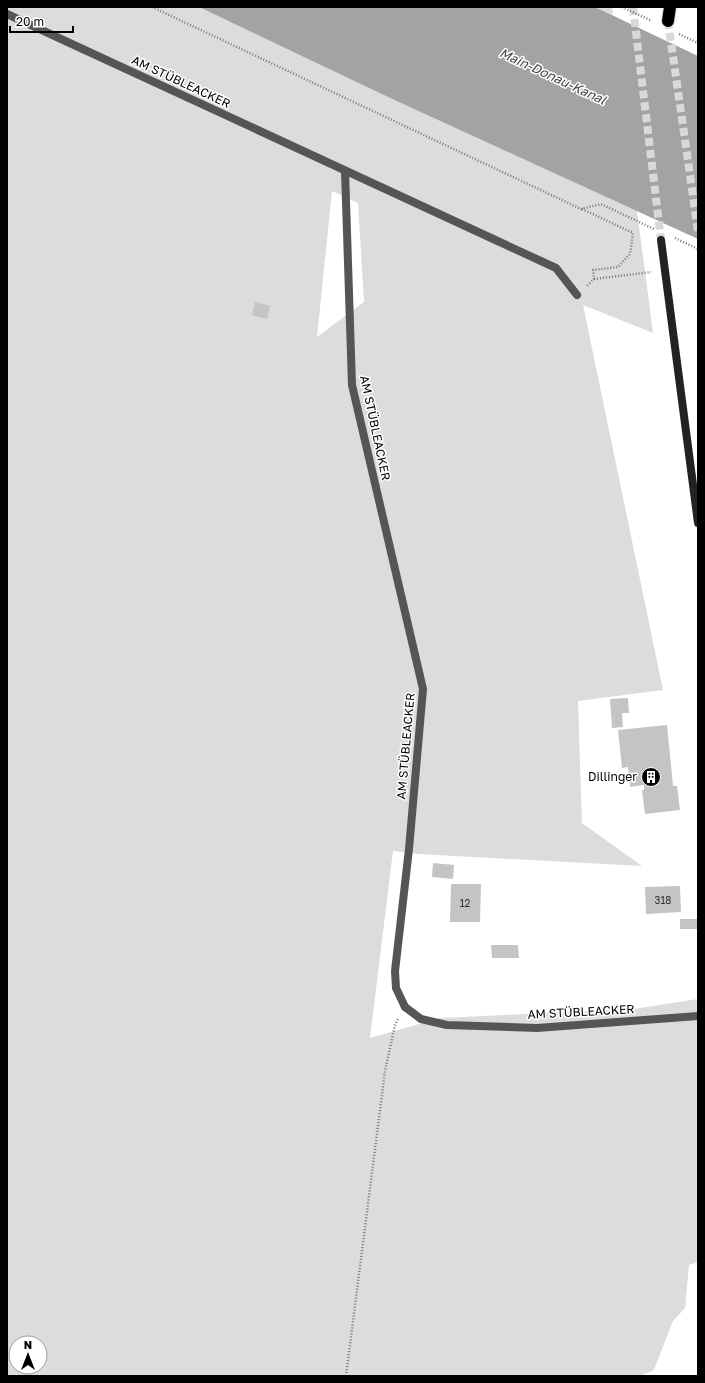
<svg xmlns="http://www.w3.org/2000/svg" width="705" height="1383" font-family="'Golos Text',sans-serif">
  <rect width="100%" height="100%" fill="#fff"/>
  <g fill="#dcdcdc" fill-rule="evenodd">
    <path d="M7,7H199L390,98L637,211L653,333L583,305L663,690L578,701L582,823L642,866L418,854L393,851L370,1038L440,1018L634,1009L698,999V1262L689,1265L685,1308L673,1321L654,1370L640,1376H7ZM332,191L358,203L364,302L317,337ZM16,1343H40V1367H16Z"/>
    <polygon points="595,7 612,7 613,15"/>
  </g>
  <polygon fill="#a3a3a3" points="199,7 595,7 698,56 698,239 390,98"/>
  <g fill="#c4c4c4">
    <polygon points="255,302 270,306 267,319 252,315"/>
    <polygon points="628,698 629,713 622,713 623,727 612,728 610,699"/>
    <polygon points="667,725 673,786 677,786 680,810 645,814 642,790 644,790 644,785 630,787 628,767 622,768 618,730"/>
    <polygon points="433,863 454,865 453,879 432,877"/>
    <polygon points="451,884 481,884 480,922 450,922"/>
    <polygon points="680,886 681,912 646,914 645,887"/>
    <rect x="680" y="919" width="17" height="10"/>
    <polygon points="491,945 518,945 519,958 492,958"/>
  </g>
  <g fill="none" stroke-linecap="round" stroke-linejoin="round">
    <g stroke="#d9d9d9" stroke-width="8" stroke-dasharray="8 4" stroke-linecap="butt">
      <polyline points="633,7 661,240"/>
      <polyline points="668,21 698,231"/>
    </g>
    <defs>
      <polyline id="highway" points="668,21 670,7"/>
    </defs>
    <use href="#highway" stroke="#dbdbdb" stroke-width="14"/>
    <g stroke="#777" stroke-width="2.5" stroke-dasharray="1 2" stroke-linecap="butt">
      <polyline points="152,7 581,209 601,204 654,229"/>
      <polyline points="622,7 652,21"/>
      <polyline points="679,34 698,43"/>
      <polyline points="582,209 633,233 630,254 618,267 593,270 594,279 587,286"/>
      <polyline points="675,238 698,249"/>
      <polyline points="594,279 651,272"/>
      <polyline points="346,1376 385,1071 395,1025 398,1019"/>
    </g>
    <g stroke="#555" stroke-width="8">
      <polyline points="7,14 556,268 577,295"/>
      <polyline points="345,171 352,385 423,689 409,849 395,971 396,988 405,1007"/>
    </g>
    <polyline stroke="#555" stroke-width="8" points="405,1007 421,1019 447,1025 537,1028 698,1016"/>
    <polyline stroke="#222" stroke-width="8" points="661,240 698,523"/>
    <use href="#highway" stroke="#000" stroke-width="12"/>
  </g>
  <defs>
    <symbol id="building-disc" viewBox="-11 -11 22 22"><circle r="9.5" fill="#000" stroke="#fff"/><path d="M-4-6H4V6H1V3H-1V6H-4ZM-2.5-4.3h1.7v1.8h-1.7ZM.8-4.3h1.7v1.8H.8ZM-2.5-1h1.7V.8h-1.7ZM.8-1h1.7V.8H.8Z" fill="#fff"/></symbol>
  </defs>
  <g fill-rule="evenodd">
    <use href="#building-disc" x="640" y="766" width="22" height="22"/>
  </g>
  <g text-anchor="middle" stroke-width="3" stroke-linejoin="round" paint-order="stroke">
    <g font-size="10" fill="#313131">
      <text x="663" y="904">318</text>
      <text x="465" y="907">12</text>
    </g>
    <g font-size="12" fill="#000" stroke="#fff">
      <text transform="translate(181 82) rotate(25)" y="4">AM STÜBLEACKER</text>
      <text transform="translate(375 428) rotate(78)" y="4">AM STÜBLEACKER</text>
      <text transform="translate(406 746) rotate(-85)" y="4">AM STÜBLEACKER</text>
      <text transform="translate(581 1012) rotate(-3)" y="4">AM STÜBLEACKER</text>
    </g>
    <g font-size="12" fill="#000" stroke="#fff" text-anchor="end">
      <text x="637" y="781">Dillinger</text>
    </g>
    <g font-size="13" font-style="italic" fill="#444" stroke="#fff">
      <text transform="translate(553 76) rotate(25)" y="5">Main-Donau-Kanal</text>
    </g>
  </g>
  <rect width="705" height="1383" fill="none" stroke="#000000" stroke-width="16"/>
  <g transform="translate(28 1355)"><circle r="19" fill="#ffffff" stroke="#999999"/>
  <path d="M0-3L7 15L0 10L-7 15Z" fill="#000000"/>
  <text y="-6" font-size="11" font-weight="bold" text-anchor="middle" fill="#000000">N</text>
  </g>
  <path d="M10 26v6h63v-6" fill="none" stroke="#000000" stroke-width="2"/>
  <text x="16" y="26" font-size="12" fill="#000000" stroke="#ffffff" stroke-width="3" paint-order="stroke">20 m</text>
</svg>
